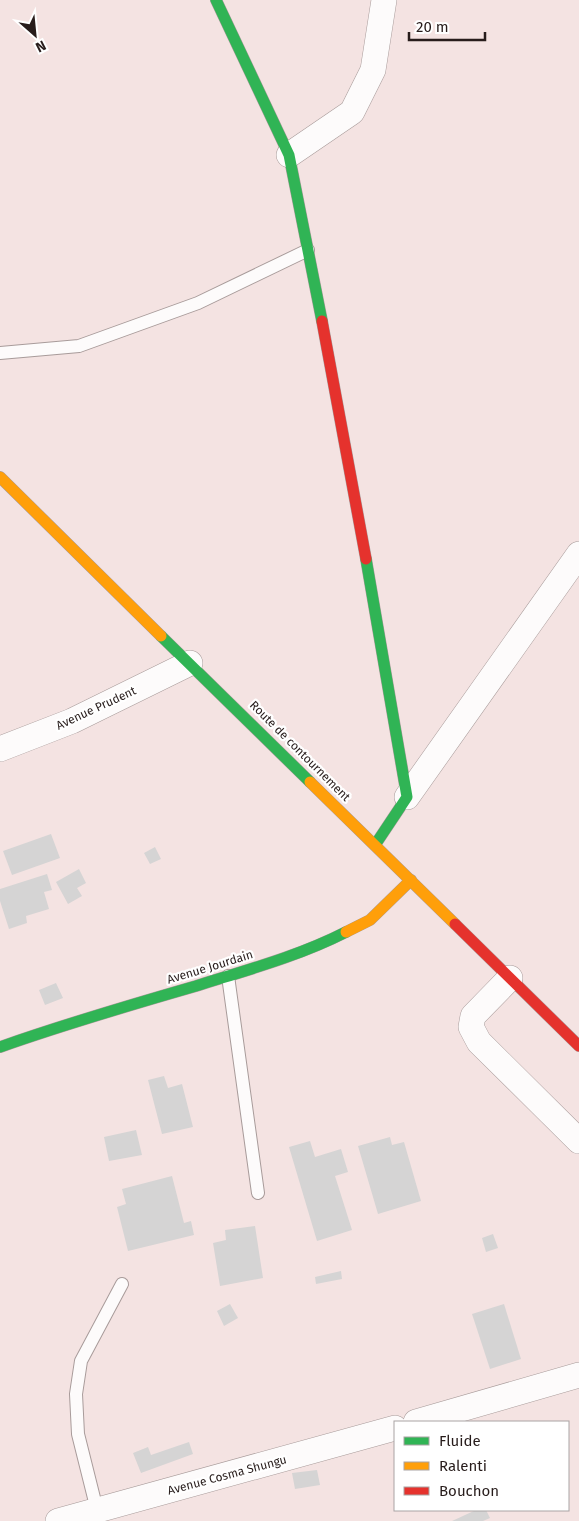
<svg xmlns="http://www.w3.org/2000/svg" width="579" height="1521" font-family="'Fira Sans',sans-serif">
  <rect width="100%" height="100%" fill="#f4e3e2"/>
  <g fill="#d5d4d4">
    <polygon points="51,834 60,858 12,875 3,851"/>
    <polygon points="155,847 161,859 150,864 144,853"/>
    <polygon points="79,869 86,883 77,888 82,896 68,904 56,882"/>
    <polygon points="47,874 52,890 44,892 49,909 26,916 27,923 9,929 0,901 0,889"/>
    <polygon points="56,983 63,998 45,1005 39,990"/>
    <polygon points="164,1076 168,1088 182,1084 193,1127 162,1134 148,1080"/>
    <polygon points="136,1130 142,1155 109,1161 104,1137"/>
    <polygon points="390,1137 392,1145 404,1142 421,1201 378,1214 358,1146"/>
    <polygon points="310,1141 315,1157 341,1149 348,1172 335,1176 352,1230 317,1241 289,1147"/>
    <polygon points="172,1176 184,1223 191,1221 194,1235 128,1251 117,1207 126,1204 122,1189"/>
    <polygon points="255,1226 263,1278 220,1286 213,1243 226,1240 225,1230"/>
    <polygon points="493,1234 498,1248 486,1252 482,1238"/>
    <polygon points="341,1271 342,1279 316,1284 315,1277"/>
    <polygon points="230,1304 238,1318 224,1326 217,1311"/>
    <polygon points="504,1304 521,1359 490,1369 472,1314"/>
    <polygon points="189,1442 193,1454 141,1473 133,1453 148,1447 151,1455"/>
    <polygon points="317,1470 320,1485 295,1489 292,1473"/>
    <polygon points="476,1510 486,1510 490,1518 483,1521 452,1521"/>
  </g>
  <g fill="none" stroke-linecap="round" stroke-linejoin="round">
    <defs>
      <g id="lane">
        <polyline points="0,353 79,346 198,303 308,250"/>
        <polyline points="228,976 258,1193"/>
        <polyline points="97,1510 78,1434 76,1394 81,1361 122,1284"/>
      </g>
      <g id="street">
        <polyline points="289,155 352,112 373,70 384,0"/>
        <polyline points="0,749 72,721 190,663"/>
        <polyline points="407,797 579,554"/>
        <polyline points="510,978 473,1016 471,1027 479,1042 579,1141"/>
        <polyline points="416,1422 579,1375"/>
        <polyline points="58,1521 395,1428"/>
      </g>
      <g id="fast">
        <polyline points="216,0 289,155 322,321"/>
        <polyline points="366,559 407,797 375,845"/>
        <polyline points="161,636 310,782"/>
        <path d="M0,1047C65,1024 130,1005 196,986C247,970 299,956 346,932"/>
      </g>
      <g id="slow">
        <polyline points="0,477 161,636"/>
        <polyline points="310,782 455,924"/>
        <polyline points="346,932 370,920 411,880"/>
      </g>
      <g id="jam">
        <polyline points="322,321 366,559"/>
        <polyline points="455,924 579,1046"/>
      </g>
    </defs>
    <use href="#lane" stroke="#a89b9a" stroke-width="14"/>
    <use href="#street" stroke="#a89b9a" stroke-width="26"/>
    <use href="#fast" stroke="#a89b9a" stroke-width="12"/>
    <use href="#slow" stroke="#a89b9a" stroke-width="12"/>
    <use href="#jam" stroke="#a89b9a" stroke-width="12"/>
    <use href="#lane" stroke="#fdfbfb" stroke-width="12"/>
    <use href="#street" stroke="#fdfbfb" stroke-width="25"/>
    <use href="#fast" stroke="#30b455" stroke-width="11"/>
    <use href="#slow" stroke="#ff9f0a" stroke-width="11"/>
    <use href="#jam" stroke="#e5322d" stroke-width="11"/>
  </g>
  <g text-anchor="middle" stroke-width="4.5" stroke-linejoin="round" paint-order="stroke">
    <g font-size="12" fill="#271c1b" stroke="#fff">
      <text transform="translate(96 708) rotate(-25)" y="4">Avenue Prudent</text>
      <text transform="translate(300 751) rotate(45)" y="4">Route de contournement</text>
      <text transform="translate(210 967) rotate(-17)" y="4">Avenue Jourdain</text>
      <text transform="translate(227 1475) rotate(-15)" y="4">Avenue Cosma Shungu</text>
    </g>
  </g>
  <rect x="394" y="1421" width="175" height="90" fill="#ffffff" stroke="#a9a4a4"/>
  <rect x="404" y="1437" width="25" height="8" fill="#30b455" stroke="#a9a4a4"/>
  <text x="439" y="1446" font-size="15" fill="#271c1b">Fluide</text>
  <rect x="404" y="1462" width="25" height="8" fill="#ff9f0a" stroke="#a9a4a4"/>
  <text x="439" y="1471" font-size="15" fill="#271c1b">Ralenti</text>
  <rect x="404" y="1487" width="25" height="8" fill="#e5322d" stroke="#a9a4a4"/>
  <text x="439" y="1496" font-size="15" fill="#271c1b">Bouchon</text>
  <g transform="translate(35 35) rotate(153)" stroke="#ffffff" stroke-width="4" paint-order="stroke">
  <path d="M0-4L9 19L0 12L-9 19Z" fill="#271c1b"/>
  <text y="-8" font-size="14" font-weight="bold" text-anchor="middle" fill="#271c1b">N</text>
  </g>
  <path d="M409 32v8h76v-8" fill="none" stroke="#271c1b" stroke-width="2.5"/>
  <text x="416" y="32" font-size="15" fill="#271c1b" stroke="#ffffff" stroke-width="4" paint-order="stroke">20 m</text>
</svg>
